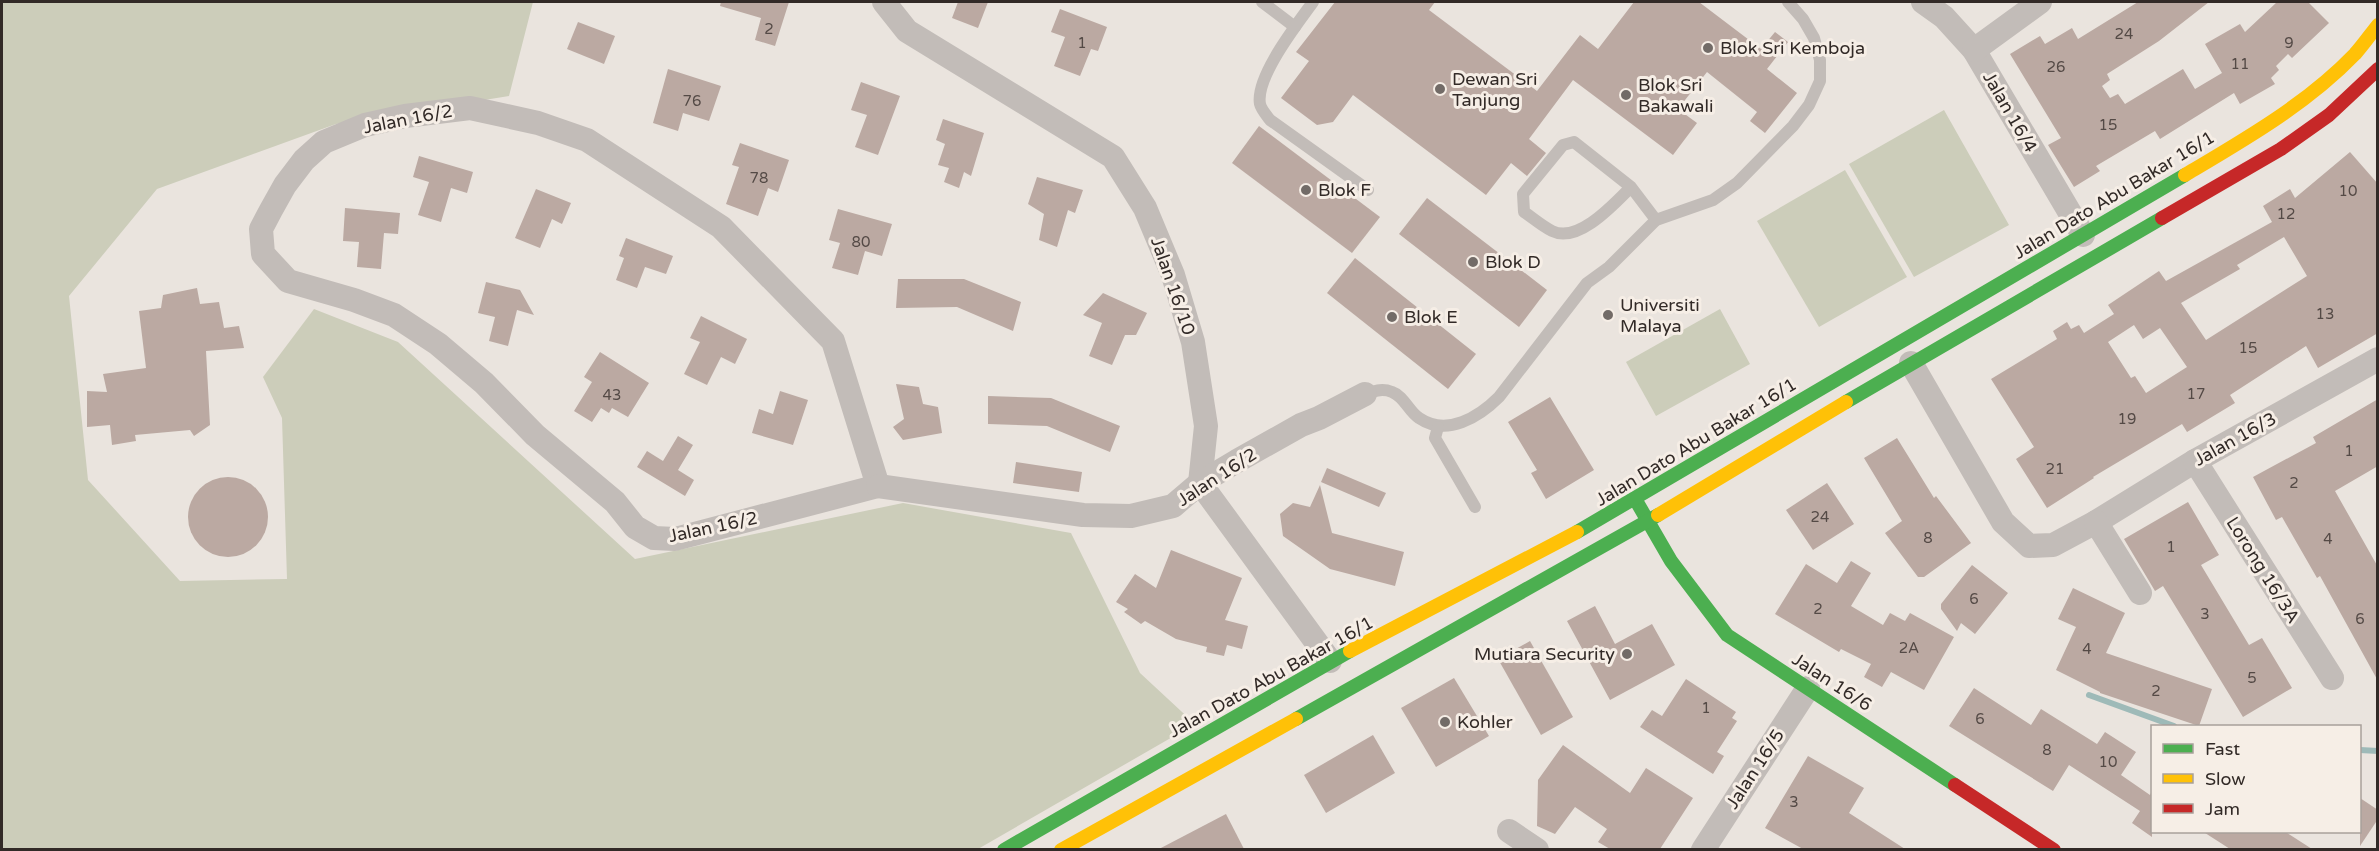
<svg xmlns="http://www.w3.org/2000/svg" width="2379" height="851" font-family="'Varela Round',sans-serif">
  <rect width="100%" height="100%" fill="#eae4de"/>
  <g fill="#cccdba">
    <polygon points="2,2 533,2 509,96 336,124 157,189 69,296 88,480 180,581 287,579 282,418 263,377 314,309 398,342 635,559 903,503 1071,533 1140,673 1195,724 978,849 2,850"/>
    <polygon points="1944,110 2009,225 1914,277 1849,164"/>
    <polygon points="1845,170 1907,277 1819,327 1757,221"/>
    <polygon points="1720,309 1750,364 1656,416 1626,362"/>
  </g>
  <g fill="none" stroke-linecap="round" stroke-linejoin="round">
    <g stroke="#9ebab8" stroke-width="6">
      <polyline points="2089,695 2174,726"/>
      <polyline points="2360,750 2378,751"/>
    </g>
  </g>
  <g fill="#bba9a2" fill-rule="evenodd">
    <polygon points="721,2 789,2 775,46 755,40 761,18 720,6"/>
    <polygon points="958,2 988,2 978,28 952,18"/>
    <polygon points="1335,2 1435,2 1429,10 1537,91 1580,35 1598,49 1634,2 1699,2 1761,49 1775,32 1788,42 1767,69 1797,93 1765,133 1750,121 1757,112 1707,72 1678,109 1697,123 1673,155 1573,80 1529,139 1546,153 1527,176 1511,163 1486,195 1353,95 1333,122 1317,125 1281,98 1309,61 1296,52"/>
    <polygon points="2138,2 2209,2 2159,41 2107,74 2110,80 2102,86 2110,98 2118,94 2125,104 2183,69 2195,89 2222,73 2205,44 2240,24 2245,32 2277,2 2308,2 2329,23 2292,58 2288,54 2276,66 2279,70 2271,78 2275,84 2240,104 2234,93 2160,139 2155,131 2096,166 2100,171 2074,187 2048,145 2061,138 2010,54 2040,36 2045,44 2072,28 2078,39"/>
    <polygon points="1060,9 1107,27 1098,51 1091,49 1080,76 1054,66 1065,37 1051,32"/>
    <polygon points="578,22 615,36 604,64 567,49"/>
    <polygon points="668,69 721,86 709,121 683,113 678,131 653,123"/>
    <polygon points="861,82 900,96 878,155 855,147 867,115 851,110"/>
    <polygon points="943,119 984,133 971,176 964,172 959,188 944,182 949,168 938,165 945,144 936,140"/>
    <polygon points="1259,126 1380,217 1352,253 1232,163"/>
    <polygon points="740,143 789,160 778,192 768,188 758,216 726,204 739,167 732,165"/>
    <path d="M2350,152L2378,184V333L2318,368L2306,346L2230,395L2235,403L2187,432L2182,424L2093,477L2094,478L2047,508L2016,459L2034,447L1991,379L2057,339L2053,331L2067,322L2071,329L2079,325L2084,333L2114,314L2108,305L2159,271L2166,281L2272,222L2263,206L2290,189L2295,198ZM2284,237L2307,276L2206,340L2181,303L2240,269L2237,265ZM2134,325L2143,339L2160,328L2187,367L2146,393L2135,376L2131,378L2108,342Z"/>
    <polygon points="419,156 473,172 467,193 451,188 441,222 418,215 429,182 413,177"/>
    <polygon points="1037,177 1083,190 1075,213 1068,210 1057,247 1039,240 1044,214 1028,204"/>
    <polygon points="536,189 571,203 562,224 552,219 540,248 515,238"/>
    <polygon points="1427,198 1547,290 1519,327 1399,234"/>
    <polygon points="345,208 400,213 398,234 384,233 381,269 357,267 359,242 343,241"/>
    <polygon points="838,209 892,224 882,256 865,251 858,275 832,268 840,243 829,240"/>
    <polygon points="626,238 673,256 666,274 645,267 637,288 616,280 624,258 619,256"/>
    <polygon points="1355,258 1476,354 1448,389 1327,293"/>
    <polygon points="898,279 964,279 1021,302 1013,331 957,307 896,308"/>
    <polygon points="486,282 520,290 534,315 517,310 508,346 489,341 495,317 478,313"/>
    <polygon points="197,288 200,304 219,302 224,328 239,326 244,348 206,351 210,425 194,436 190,430 135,435 136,441 112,445 110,425 87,427 87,391 107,392 103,374 146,368 139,311 161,308 163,295"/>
    <polygon points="1103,293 1147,313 1136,335 1125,335 1112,365 1089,356 1102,323 1083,315"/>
    <polygon points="701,316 747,339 735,364 721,357 707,385 684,374 700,342 690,338"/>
    <polygon points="600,352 649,383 628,417 612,408 609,413 601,408 592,422 574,411 592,382 584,377"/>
    <polygon points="896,384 919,387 923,404 938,407 942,433 903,440 893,427 904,419"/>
    <polygon points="780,391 808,400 793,445 752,433 759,409 773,414"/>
    <polygon points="988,396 1051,398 1120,426 1110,452 1047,426 988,424"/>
    <polygon points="1550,397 1594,470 1546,499 1531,473 1537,470 1508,422"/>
    <polygon points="2378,399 2378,466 2335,491 2378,567 2378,681 2320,576 2317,578 2282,517 2276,520 2253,477 2316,443 2313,437"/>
    <polygon points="678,436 693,445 678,470 694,480 685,496 637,467 647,451 663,461"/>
    <polygon points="1897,438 1934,498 1936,496 1971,543 1924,577 1918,577 1885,533 1902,521 1864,458"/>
    <polygon points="1016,462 1082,472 1079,492 1013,483"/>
    <polygon points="1327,468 1386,493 1379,507 1321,482"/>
    <circle cx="228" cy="517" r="40"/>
    <polygon points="1827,483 1854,524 1813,550 1786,510"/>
    <polygon points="1320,485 1332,533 1404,552 1395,586 1330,569 1283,536 1280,514 1293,503 1310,507"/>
    <polygon points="2188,502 2219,555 2201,565 2249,645 2262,638 2292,688 2243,717 2163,586 2155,591 2124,539"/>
    <polygon points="1171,550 1242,578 1225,620 1248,626 1242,649 1227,645 1224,656 1206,652 1207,647 1176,639 1145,621 1141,624 1124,612 1128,609 1116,602 1135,574 1156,588"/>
    <polygon points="1851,561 1871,573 1851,606 1883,625 1890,613 1905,621 1910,613 1954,637 1924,690 1891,672 1882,687 1864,677 1871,664 1841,649 1839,652 1775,614 1806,564 1837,583"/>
    <polygon points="1972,565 2008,593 1975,634 1961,623 1957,631 1941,609 1941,604"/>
    <polygon points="2073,588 2125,613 2106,653 2212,689 2199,726 2100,693 2100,692 2056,670 2076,627 2058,619"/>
    <polygon points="1595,606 1615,644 1652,624 1675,665 1610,700 1567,621"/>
    <polygon points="1530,641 1573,717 1541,735 1498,659"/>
    <polygon points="1454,678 1489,736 1436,767 1401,708"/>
    <polygon points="1686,679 1736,712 1732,718 1737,721 1717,752 1724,756 1713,774 1640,727 1652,710 1662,716"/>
    <polygon points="1974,688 2031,725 2041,709 2097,744 2105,732 2136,752 2121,775 2150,795 2152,791 2152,837 2132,823 2140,811 2069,765 2053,791 1949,726"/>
    <polygon points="1373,735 1395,773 1326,813 1304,775"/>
    <polygon points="1563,745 1630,793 1646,768 1693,798 1660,849 1610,849 1598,842 1607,829 1575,807 1555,834 1537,826 1538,780"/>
    <polygon points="1808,756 1864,788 1849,813 1905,849 1803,849 1765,828"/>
    <polygon points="2360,798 2378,810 2378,819 2360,846"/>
    <polygon points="1226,814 1244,849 1159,849"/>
    <polygon points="2202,831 2284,831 2312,849 2230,849"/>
  </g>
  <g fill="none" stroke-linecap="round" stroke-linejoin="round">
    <g stroke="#c2bcb8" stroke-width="12">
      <polyline points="1262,2 1295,27"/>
      <path d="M1313,2C1298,23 1255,77 1260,104C1261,109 1267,116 1270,120L1368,190"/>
      <path d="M1631,187C1614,204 1578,244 1552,231C1542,226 1533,218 1524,212L1523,194L1563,145L1574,142L1631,187L1656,220"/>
      <path d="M1365,394C1375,391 1382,388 1392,392C1404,396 1409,412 1419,418C1447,437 1479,417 1499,397L1587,283L1609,267L1656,220L1713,200L1737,183L1793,126L1809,105L1820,81V60L1814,38L1803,19L1788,2"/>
      <polyline points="1438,427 1435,438 1475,507"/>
    </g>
    <g stroke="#c2bcb8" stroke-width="24">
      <polyline points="884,2 907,31 1113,157 1145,208 1173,275 1193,342 1206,426 1200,483 1330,661"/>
      <polyline points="1923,2 1944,17 1974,50 2083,235"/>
      <polyline points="1974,50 2040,2"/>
      <polygon points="470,108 538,123 587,140 721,227 833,341 878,486 675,539 654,538 635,527 615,502 535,435 484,383 438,344 394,315 354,300 288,281 263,254 261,229 271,210 285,185 304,160 324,142 365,125 405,116"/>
      <polyline points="1911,363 2003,522 2029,546 2053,545 2096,522 2195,461 2378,359"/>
      <polyline points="2195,461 2332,678"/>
      <polyline points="878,486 1083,515 1131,516 1173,506 1200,483 1237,461 1301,425 1319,418 1365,394"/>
      <polyline points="2096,522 2140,593"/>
      <polyline points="1509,831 1537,850"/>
      <polyline points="1703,850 1808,688"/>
    </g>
    <g stroke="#4caf50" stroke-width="14">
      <polyline points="1846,402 2162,218"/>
      <polyline points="1638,504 1671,561 1727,635 1955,785"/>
      <polyline points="1577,532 2185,175"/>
      <polyline points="1296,719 1658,515"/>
      <polyline points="1004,850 1350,651"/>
    </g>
    <g stroke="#ffc107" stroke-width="14">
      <path d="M2185,175C2244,140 2307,104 2355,54C2363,45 2370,35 2378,25"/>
      <polyline points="1658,515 1846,402"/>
      <polyline points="1350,651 1577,532"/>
      <polyline points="1061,850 1296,719"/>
    </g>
    <g stroke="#c62828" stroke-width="14">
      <polyline points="2162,218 2281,149 2329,115 2378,69"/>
      <polyline points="1955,785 2054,850"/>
    </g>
  </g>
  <g fill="#726b67" stroke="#f6eee6" stroke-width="2">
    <circle cx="1708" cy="48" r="6"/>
    <circle cx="1440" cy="89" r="6"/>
    <circle cx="1626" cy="95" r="6"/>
    <circle cx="1306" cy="190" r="6"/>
    <circle cx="1473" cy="262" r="6"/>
    <circle cx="1608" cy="315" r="6"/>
    <circle cx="1392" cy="317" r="6"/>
    <circle cx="1627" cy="654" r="6"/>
    <circle cx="1445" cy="722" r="6"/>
  </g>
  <g text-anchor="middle" stroke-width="6" stroke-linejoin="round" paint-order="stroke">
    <g font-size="15" fill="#544a46">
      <text x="769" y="34">2</text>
      <text x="2124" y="39">24</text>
      <text x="1082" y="48">1</text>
      <text x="2289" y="48">9</text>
      <text x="2240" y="69">11</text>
      <text x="2056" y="72">26</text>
      <text x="692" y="106">76</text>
      <text x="2108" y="130">15</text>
      <text x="759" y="183">78</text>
      <text x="2348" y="196">10</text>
      <text x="2286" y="219">12</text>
      <text x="861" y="247">80</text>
      <text x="2325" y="319">13</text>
      <text x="2248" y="353">15</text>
      <text x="2196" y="399">17</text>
      <text x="612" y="400">43</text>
      <text x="2127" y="424">19</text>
      <text x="2349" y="456">1</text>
      <text x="2055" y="474">21</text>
      <text x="2294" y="488">2</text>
      <text x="1820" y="522">24</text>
      <text x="1928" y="543">8</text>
      <text x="2328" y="544">4</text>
      <text x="2171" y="552">1</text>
      <text x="1974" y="604">6</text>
      <text x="1818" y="614">2</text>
      <text x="2205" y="619">3</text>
      <text x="2360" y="624">6</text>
      <text x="1909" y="653">2A</text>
      <text x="2087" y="654">4</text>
      <text x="2252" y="683">5</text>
      <text x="2156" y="696">2</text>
      <text x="1706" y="713">1</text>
      <text x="1980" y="724">6</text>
      <text x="2047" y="755">8</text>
      <text x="2108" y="767">10</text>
      <text x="1794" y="807">3</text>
    </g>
    <g font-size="18" fill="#322a27" stroke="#f6eee6" text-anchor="start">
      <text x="1720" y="54">Blok Sri Kemboja</text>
      <text x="1452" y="85">Dewan Sri<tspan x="1452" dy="21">Tanjung</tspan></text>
      <text x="1638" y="91">Blok Sri<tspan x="1638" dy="21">Bakawali</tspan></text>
      <text x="1318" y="196">Blok F</text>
      <text x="1485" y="268">Blok D</text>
      <text x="1620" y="311">Universiti<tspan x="1620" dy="21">Malaya</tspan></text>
      <text x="1404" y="323">Blok E</text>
      <text x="1615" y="660" text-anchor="end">Mutiara Security</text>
      <text x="1457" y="728">Kohler</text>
    </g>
    <g font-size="18" fill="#322a27" stroke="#f6eee6">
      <text transform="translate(2010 112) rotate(60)" y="6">Jalan 16/4</text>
      <text transform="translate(408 119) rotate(-11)" y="6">Jalan 16/2</text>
      <text transform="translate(2114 195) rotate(-31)" y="6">Jalan Dato Abu Bakar 16/1</text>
      <text transform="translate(1173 286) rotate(71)" y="6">Jalan 16/10</text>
      <text transform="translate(2235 439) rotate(-29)" y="6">Jalan 16/3</text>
      <text transform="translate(1696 442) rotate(-31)" y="6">Jalan Dato Abu Bakar 16/1</text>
      <text transform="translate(1217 477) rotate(-33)" y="6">Jalan 16/2</text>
      <text transform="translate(713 527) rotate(-12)" y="6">Jalan 16/2</text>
      <text transform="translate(2263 570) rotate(58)" y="6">Lorong 16/3A</text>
      <text transform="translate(1271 677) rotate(-29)" y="6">Jalan Dato Abu Bakar 16/1</text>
      <text transform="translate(1832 682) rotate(33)" y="6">Jalan 16/6</text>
      <text transform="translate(1755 769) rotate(-57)" y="6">Jalan 16/5</text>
    </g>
  </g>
  <rect width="2379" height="851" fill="none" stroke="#322a27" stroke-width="6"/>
  <rect x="2151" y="725" width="210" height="108" fill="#f6eee6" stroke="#a8a09a" stroke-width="1.5"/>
  <rect x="2163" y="744" width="30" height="9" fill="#4caf50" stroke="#a8a09a" stroke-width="1.5"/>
  <text x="2205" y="755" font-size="18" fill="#322a27">Fast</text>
  <rect x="2163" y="774" width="30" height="9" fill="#ffc107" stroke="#a8a09a" stroke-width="1.5"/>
  <text x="2205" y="785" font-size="18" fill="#322a27">Slow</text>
  <rect x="2163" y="804" width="30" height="9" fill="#c62828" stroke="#a8a09a" stroke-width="1.5"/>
  <text x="2205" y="815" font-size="18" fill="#322a27">Jam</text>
</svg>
